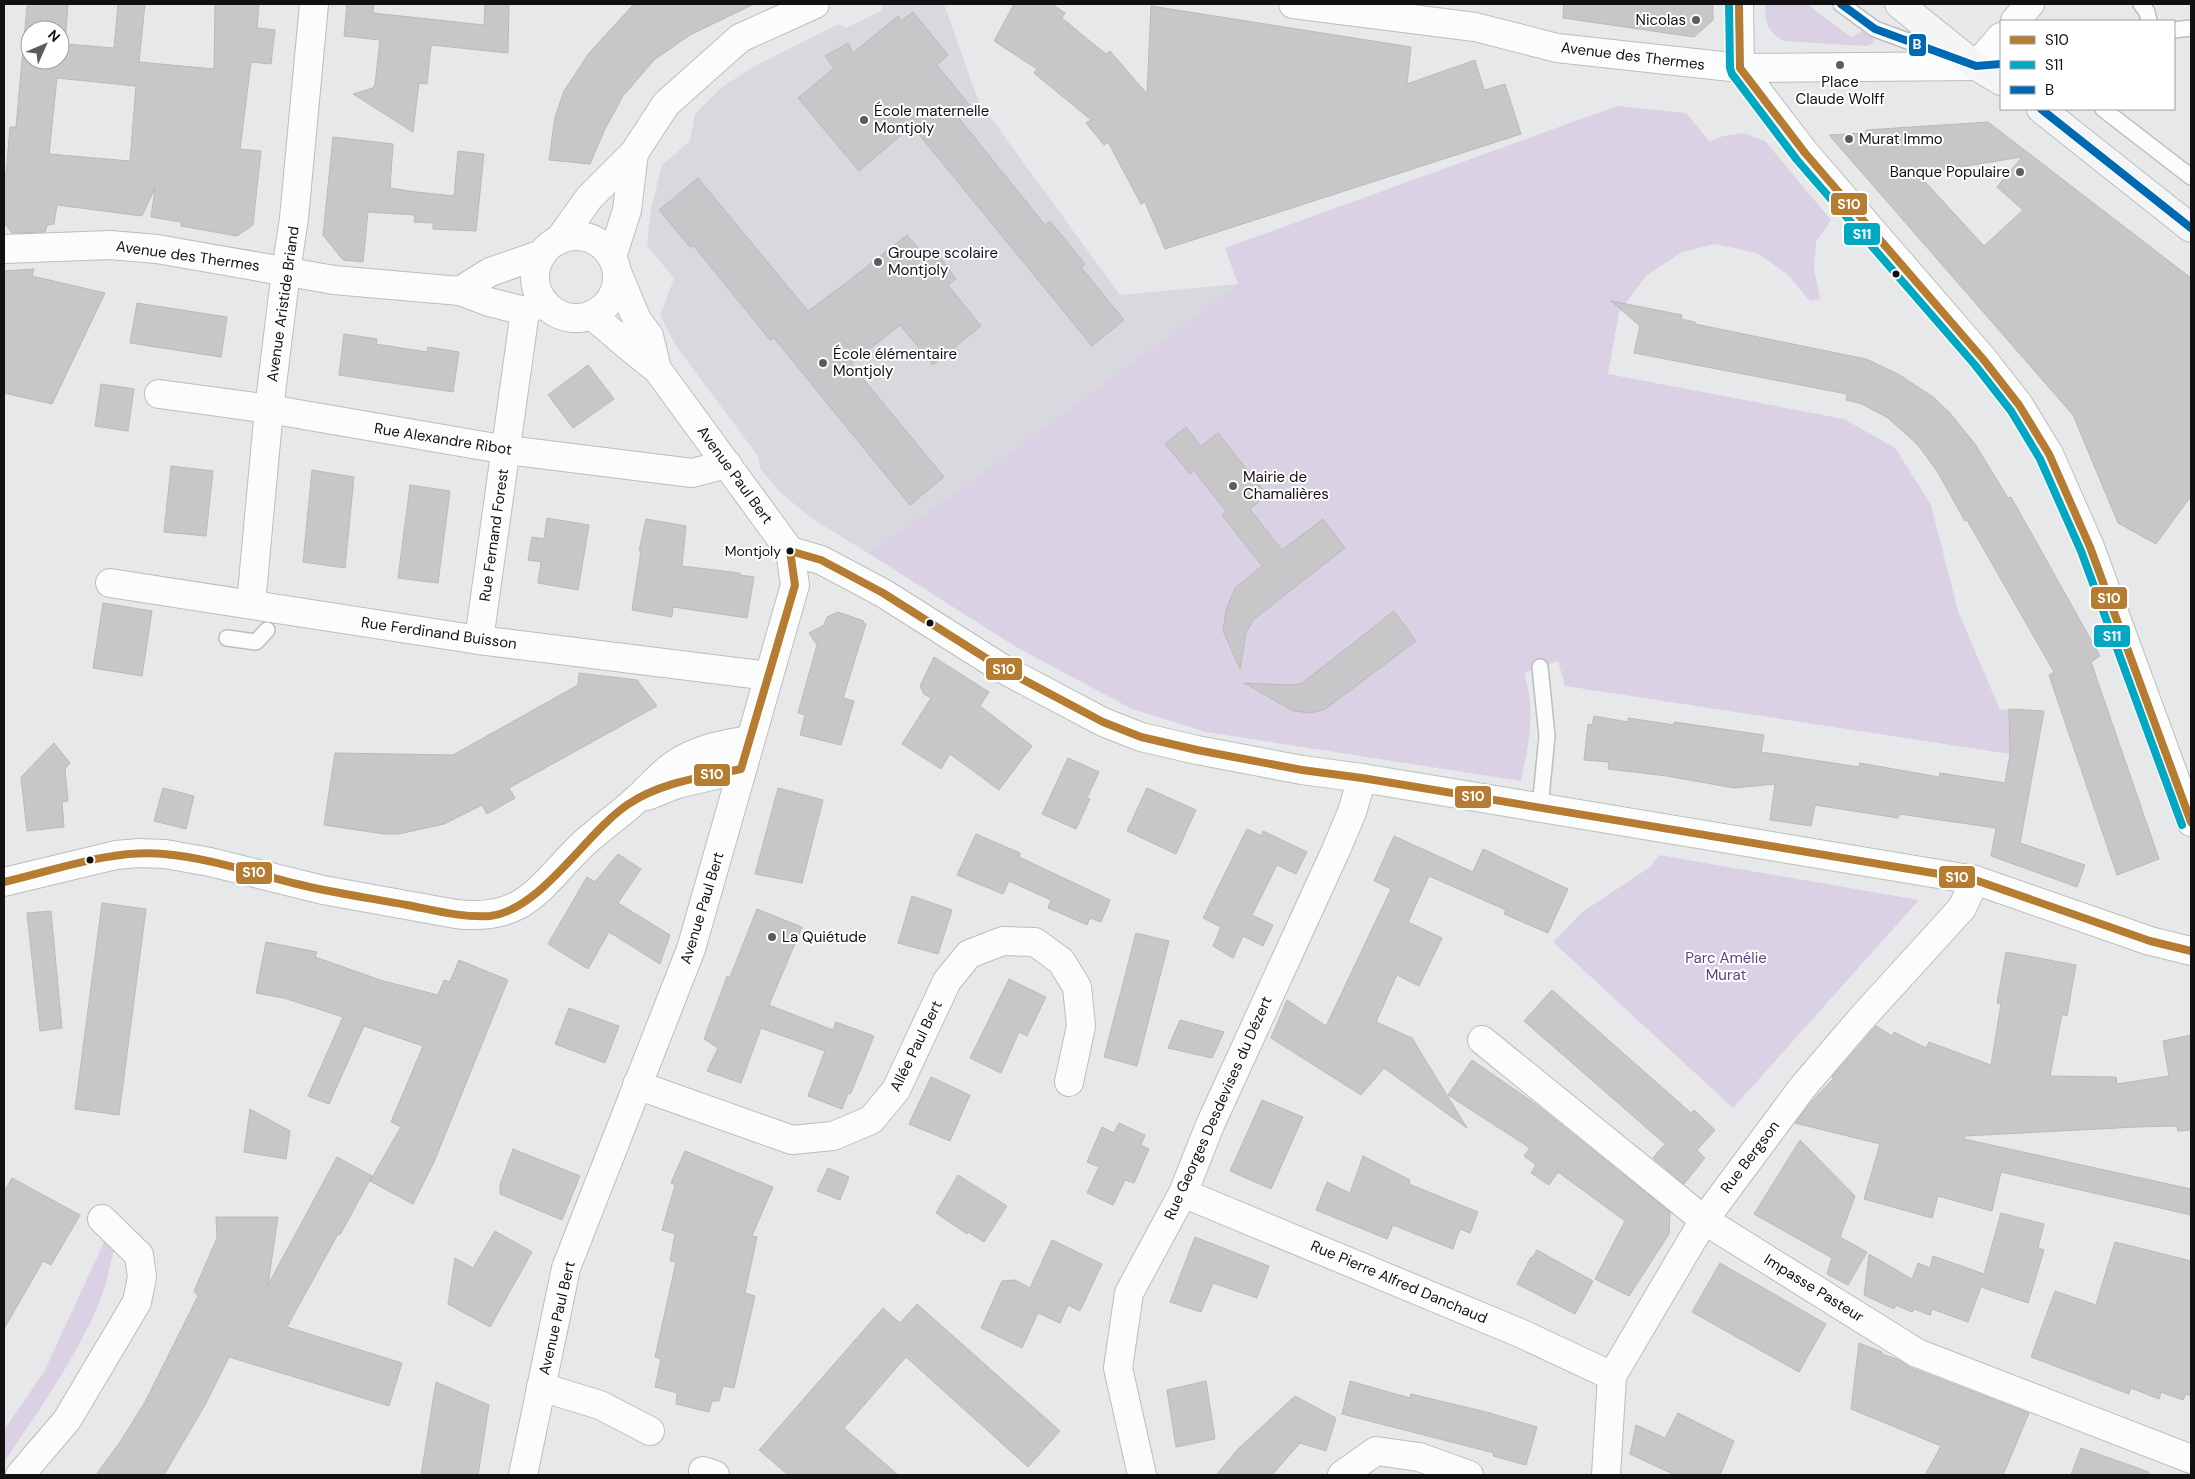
<svg xmlns="http://www.w3.org/2000/svg" width="2195" height="1479" font-family="'DM Sans',sans-serif">
  <rect width="100%" height="100%" fill="#e7e8ea"/>
  <polygon fill="#d7d9df" points="884,4 944,4 978,100 1120,295 1238,284 955,493 868,553 811,518 779,491 760,468 758,456 676,346 660,315 674,279 647,245 651,209 662,165 690,141 695,114 722,87 755,66 838,24 846,28 881,11"/>
  <g fill="#dbd1e4">
    <path d="M1765,4H1807L1851,37L1862,31L1873,38L1874,43L1867,46L1783,41C1766,30 1766,23 1765,4Z"/>
    <path d="M1617,106L1686,113L1710,142L1723,136L1744,133L1765,141L1831,220L1816,242L1814,268L1820,299L1810,301L1786,273L1757,253L1715,244L1682,252L1647,275L1619,312L1608,374L1844,419L1895,448L1931,505L1958,611L2000,710L2009,709L2010,754L1565,686L1558,661L1524,673C1536,711 1529,743 1521,781L1206,732L1132,709L1016,647L868,553L955,493L1238,284L1225,248Z"/>
    <polygon points="1659,855 1919,900 1733,1108 1553,942 1581,913 1650,867"/>
    <path d="M105,1240L114,1250C110,1265 107,1281 102,1295C81,1351 38,1412 4,1462V1430L44,1372Z"/>
  </g>
  <g fill="#c7c6c8" stroke="#bababc" fill-rule="evenodd">
    <path d="M36,4H68L65,44L114,48L118,4H145L139,62L214,69L215,4H259L257,28L275,30L271,64L251,62L240,149L261,151L253,225L237,236L181,226V222L151,217L155,188L142,216L57,205L54,224L47,225L45,232L12,233L4,223V174H6L10,127H16L27,6H36ZM30,30H60V60H30ZM57,78L136,86L130,161L49,154Z"/>
    <polygon points="347,4 374,4 373,13 484,25 485,4 509,4 508,53 431,45 427,84 419,83 413,132 353,94 373,88 375,85 380,40 344,36"/>
    <polygon points="634,4 754,4 690,35 654,60 623,96 605,129 590,164 549,160 555,117 564,91 589,53"/>
    <polygon points="1014,4 1052,4 1065,13 1062,18 1085,37 1106,54 1110,51 1147,94 1151,6 1411,47 1407,84 1475,60 1484,90 1505,84 1521,134 1165,249 1145,202 1141,204 1108,142 1104,145 1086,123 1091,120 1034,73 1037,69 994,41"/>
    <polygon points="1564,4 1713,4 1713,20 1694,37 1563,18"/>
    <polygon points="913,12 948,55 937,65 971,107 958,117 1045,225 1050,221 1085,264 1081,267 1124,320 1092,346 912,126 859,171 798,98 834,68 825,56 848,43 853,53 898,16 901,21"/>
    <path d="M1988,122L2191,278V496L2156,544L2118,523L2073,415L1829,135L1866,133V130ZM2022,157L1997,187L2023,210L1984,246L1918,174Z"/>
    <polygon points="333,137 393,144 390,188 416,192 454,196 458,151 484,154 476,231 433,229 433,223 414,222 415,215 368,212 363,262 343,260 323,235"/>
    <polygon points="698,178 808,311 842,286 907,235 925,256 934,249 956,279 948,285 981,326 933,365 900,325 851,364 944,477 910,505 774,338 770,340 693,245 690,247 659,210"/>
    <polygon points="34,269 32,276 105,293 52,404 4,393 4,271"/>
    <polygon points="1611,301 1682,315 1681,319 1695,322 1695,324 1866,359 1898,374 1933,397 1950,413 1975,444 2008,498 2011,497 2100,656 2091,662 2159,859 2117,875 2049,675 2054,672 1967,520 1965,521 1937,471 1917,444 1888,418 1862,404 1846,400 1847,394 1634,353 1640,326"/>
    <polygon points="137,303 227,317 221,357 130,343"/>
    <polygon points="344,334 377,339 376,344 427,352 428,347 459,352 453,392 339,375"/>
    <polygon points="588,365 614,399 573,428 548,395"/>
    <polygon points="101,384 134,389 128,431 95,426"/>
    <polygon points="1186,427 1201,446 1218,433 1267,495 1250,509 1282,550 1323,519 1345,548 1253,620 1246,633 1240,669 1223,631 1226,610 1235,588 1262,566 1222,515 1226,511 1194,471 1190,474 1165,444"/>
    <polygon points="171,466 213,471 206,536 164,532"/>
    <polygon points="312,470 354,477 345,568 303,562"/>
    <polygon points="410,485 450,491 438,583 398,578"/>
    <polygon points="547,518 589,525 578,590 538,583 541,562 528,560 532,537 544,539"/>
    <polygon points="646,519 686,526 682,566 740,573 740,575 754,577 747,618 673,607 672,617 632,610 641,551 639,551"/>
    <polygon points="103,603 152,611 142,676 93,668"/>
    <polygon points="1394,611 1416,641 1324,710 1310,713 1293,711 1244,683 1291,685 1301,684"/>
    <polygon points="838,612 864,621 863,623 866,624 843,698 854,701 841,745 800,735 805,715 798,713 817,645 809,633 824,625 827,617"/>
    <polygon points="934,657 989,692 980,706 1032,746 999,790 950,754 941,769 902,744 931,698 924,694 920,686"/>
    <polygon points="579,673 637,680 657,706 509,788 515,798 487,814 482,805 444,824 399,834 384,834 324,825 335,753 453,755 578,685"/>
    <polygon points="2009,709 2044,711 2020,843 2085,865 2077,887 1991,856 1996,828 1899,814 1898,818 1815,805 1811,826 1770,820 1775,784 1734,788 1667,776 1608,769 1609,762 1584,760 1588,724 1592,725 1594,716 1628,722 1628,718 1674,725 1674,722 1764,735 1761,752 1859,767 1860,763 1939,777 1940,773 2005,783 2010,754"/>
    <polygon points="54,743 70,763 65,769 68,801 62,802 64,827 27,831 21,777"/>
    <polygon points="1068,758 1099,772 1087,798 1090,799 1076,829 1042,814"/>
    <polygon points="163,788 194,796 186,829 154,821"/>
    <polygon points="778,788 823,800 802,883 755,874"/>
    <polygon points="1147,788 1196,810 1176,854 1127,831"/>
    <polygon points="1247,829 1262,836 1263,831 1307,852 1296,874 1277,865 1252,915 1273,925 1263,946 1243,936 1233,958 1213,946 1221,927 1203,918"/>
    <polygon points="976,834 1020,853 1019,857 1110,900 1101,922 1090,918 1087,925 1067,916 1048,908 1051,900 1009,881 1003,894 957,875"/>
    <polygon points="1394,836 1473,872 1483,849 1568,889 1548,933 1504,914 1506,910 1429,876 1408,922 1442,938 1419,986 1397,975 1376,1022 1412,1038 1467,1128 1384,1068 1361,1095 1271,1038 1287,1000 1326,1026 1391,889 1374,881"/>
    <polygon points="618,854 641,869 618,903 670,935 660,964 609,932 588,969 548,944 587,877 595,882"/>
    <polygon points="912,896 952,910 938,954 898,943"/>
    <polygon points="102,903 146,909 119,1115 75,1109"/>
    <polygon points="757,909 802,927 769,1005 833,1030 836,1022 874,1036 851,1093 848,1094 842,1109 808,1096 825,1051 761,1028 741,1083 707,1071 718,1048 704,1039 727,976 730,977"/>
    <polygon points="51,911 62,1028 40,1031 27,913"/>
    <polygon points="1136,933 1169,941 1137,1066 1104,1057"/>
    <polygon points="266,942 317,952 315,957 383,981 438,995 444,980 450,982 459,960 508,980 434,1162 413,1204 370,1181 401,1127 391,1122 423,1046 364,1026 329,1104 308,1096 343,1017 284,998 256,993"/>
    <polygon points="2006,952 2076,965 2067,1016 2062,1014 2050,1076 2116,1077 2117,1084 2169,1076 2163,1041 2191,1035 2191,1130 2178,1131 2177,1126 2136,1127 1965,1136 1964,1139 2191,1189 2191,1215 2001,1172 1992,1211 1938,1196 1932,1218 1864,1199 1880,1144 1795,1123 1812,1101 1834,1078 1832,1077 1876,1026 1892,1036 1894,1032 1926,1048 1929,1042 1991,1065 2001,1004 1997,1003"/>
    <polygon points="1009,979 1046,997 1027,1036 1019,1032 1001,1073 970,1058"/>
    <polygon points="1552,990 1691,1113 1694,1110 1715,1130 1697,1150 1705,1158 1684,1184 1653,1158 1665,1144 1524,1021"/>
    <polygon points="569,1008 619,1026 605,1063 555,1044"/>
    <polygon points="1180,1020 1224,1032 1212,1058 1168,1048"/>
    <polygon points="1472,1060 1537,1105 1670,1212 1669,1234 1629,1296 1595,1279 1625,1221 1558,1172 1549,1185 1531,1173 1536,1165 1524,1156 1530,1148 1448,1095"/>
    <polygon points="931,1077 970,1095 950,1141 909,1124"/>
    <polygon points="1262,1100 1303,1117 1271,1189 1230,1171"/>
    <polygon points="250,1109 290,1131 286,1159 244,1152"/>
    <polygon points="1119,1123 1145,1135 1141,1145 1149,1149 1134,1183 1125,1180 1113,1205 1087,1193 1099,1167 1087,1162 1102,1127 1114,1133"/>
    <polygon points="1800,1140 1855,1196 1840,1237 1867,1252 1848,1285 1827,1274 1832,1258 1754,1214"/>
    <polygon points="513,1149 580,1176 562,1220 500,1194 500,1185"/>
    <polygon points="685,1151 773,1187 752,1236 757,1237 745,1293 755,1296 734,1388 723,1386 719,1401 712,1401 709,1412 676,1404 677,1393 655,1387 661,1359 655,1357 676,1262 670,1261 675,1234 662,1230 675,1185 671,1183"/>
    <polygon points="1363,1156 1410,1180 1409,1184 1478,1212 1470,1233 1460,1229 1453,1249 1393,1225 1387,1239 1316,1210 1327,1182 1350,1193"/>
    <polygon points="337,1157 372,1176 340,1235 338,1234 287,1327 402,1363 389,1406 229,1357 205,1405 164,1475 96,1475 120,1442 145,1402 198,1296 194,1291 217,1238 216,1217 278,1217 268,1285"/>
    <polygon points="828,1168 849,1177 840,1200 817,1191"/>
    <polygon points="958,1175 1007,1206 984,1242 968,1232 967,1234 936,1213"/>
    <polygon points="12,1178 80,1215 51,1265 43,1261 4,1329 4,1192"/>
    <polygon points="2001,1213 2044,1224 2038,1248 2044,1250 2028,1303 1981,1287 1968,1322 1932,1309 1930,1315 1914,1309 1912,1312 1896,1305 1894,1309 1864,1295 1869,1254 1912,1279 1918,1263 1930,1268 1933,1256 1984,1274"/>
    <polygon points="495,1231 532,1252 490,1327 448,1304 455,1258 473,1268"/>
    <polygon points="1195,1237 1269,1266 1257,1298 1213,1283 1201,1312 1170,1302"/>
    <polygon points="1052,1240 1102,1264 1080,1311 1068,1305 1060,1323 1038,1313 1022,1348 981,1328 1002,1281 1015,1280 1030,1288"/>
    <polygon points="2115,1242 2191,1261 2191,1396 2186,1394 2183,1400 2161,1392 2159,1399 2131,1388 2129,1394 2031,1357 2055,1291 2096,1305"/>
    <polygon points="1537,1250 1593,1281 1575,1314 1517,1284 1531,1257 1532,1258"/>
    <polygon points="1720,1263 1826,1324 1799,1372 1692,1312"/>
    <polygon points="917,1304 1060,1431 1028,1467 906,1357 844,1428 898,1475 788,1475 759,1450 883,1308 900,1323"/>
    <polygon points="1859,1343 1882,1352 1882,1354 1899,1360 1911,1368 2029,1413 2003,1475 1925,1475 1941,1446 1851,1409"/>
    <polygon points="1206,1381 1215,1439 1176,1447 1167,1390"/>
    <polygon points="1350,1381 1410,1398 1411,1394 1486,1412 1537,1427 1526,1465 1493,1456 1494,1453 1342,1414"/>
    <polygon points="436,1382 489,1405 478,1475 421,1475"/>
    <polygon points="1295,1396 1336,1418 1326,1451 1300,1443 1272,1475 1216,1475 1238,1449"/>
    <polygon points="1678,1413 1734,1441 1720,1475 1675,1475 1630,1454 1636,1425 1665,1438"/>
    <polygon points="2081,1448 2149,1472 2149,1475 2071,1475"/>
  </g>
  <g fill="none" stroke-linecap="round" stroke-linejoin="round">
    <defs>
      <g id="service">
        <polyline points="1841,4 1875,29 1954,58"/>
        <polyline points="2141,4 2147,12 2149,21"/>
        <polyline points="2174,30 2191,28"/>
        <polyline points="2103,109 2191,177"/>
        <polyline points="227,638 256,642 267,630"/>
        <polyline points="1540,808 1547,736 1540,667"/>
      </g>
      <g id="minor">
        <polyline points="2015,21 2030,4"/>
        <polyline points="1976,66 2001,37"/>
        <polyline points="159,394 269,409 507,450 692,473 727,464"/>
        <polyline points="790,551 821,560 883,593 1003,669 1103,722 1141,737 1197,750 1302,770 1362,778 1975,880 2150,941 2191,951"/>
        <polyline points="110,583 479,640 769,676"/>
        <polyline points="251,604 269,409 286,271"/>
        <polyline points="479,640 525,311"/>
        <polyline points="647,796 677,784 741,769"/>
        <path d="M4,882L116,855L139,853L165,854L210,862L323,890L456,914C525,922 539,887 582,845C600,828 620,815 638,798C649,788 659,776 671,767C695,749 720,745 749,740"/>
        <polyline points="1482,1040 1704,1220 1917,1353 2191,1459"/>
        <polyline points="637,1085 792,1140 833,1136 871,1120 896,1090 947,981 969,954 1003,941 1035,942 1061,961 1077,987 1081,1026 1069,1082"/>
        <polyline points="1183,1193 1520,1333 1612,1376"/>
        <polyline points="541,1387 600,1405 650,1431"/>
        <polyline points="703,1471 715,1475"/>
        <polyline points="20,1475 67,1420 137,1302 142,1277 139,1255 102,1219"/>
        <polyline points="1142,1475 1118,1368 1129,1293 1183,1193 1210,1125 1336,850 1352,812 1362,778"/>
        <polyline points="1342,1475 1376,1451 1419,1457 1469,1475"/>
        <polyline points="1606,1475 1612,1376 1704,1220 1802,1088 1861,1019 1962,908 1975,880"/>
      </g>
      <g id="tertiary">
        <polyline points="1293,4 1475,27 1557,48 1740,68 1976,66"/>
        <polyline points="1739,4 1740,68 1805,153 1983,359 2019,405 2049,454 2090,547 2191,822"/>
        <circle cx="576" cy="277" r="41"/>
        <polyline points="559,240 589,198 634,153 666,104 740,38 815,4"/>
        <polyline points="4,249 110,245 157,249 334,280 460,291 489,302 525,311 544,302"/>
        <polyline points="612,257 627,210 634,153"/>
        <polyline points="286,271 294,218 314,4"/>
        <polyline points="617,272 637,320 649,336 657,369"/>
        <polyline points="460,291 490,272 542,254"/>
        <path d="M523,1475L566,1268L691,949L795,585L790,551L657,369C634,352 614,333 591,315"/>
      </g>
      <g id="secondary">
        <polyline points="1899,4 1976,66 2001,81"/>
        <polyline points="2041,109 2191,228"/>
      </g>
    </defs>
    <use href="#service" stroke="#bcbdbe" stroke-width="18"/>
    <use href="#minor" stroke="#bcbdbe" stroke-width="30"/>
    <use href="#tertiary" stroke="#bcbdbe" stroke-width="30"/>
    <use href="#secondary" stroke="#bcbdbe" stroke-width="30"/>
    <use href="#service" stroke="#fbfcfc" stroke-width="15"/>
    <use href="#minor" stroke="#fbfcfc" stroke-width="28"/>
    <use href="#tertiary" stroke="#fbfcfc" stroke-width="28"/>
    <use href="#secondary" stroke="#f3f5f7" stroke-width="28"/>
    <defs>
      <g id="bus-1">
        <polyline points="1739,4 1740,68 1805,153 1983,359 2019,405 2049,454 2090,547 2191,822"/>
        <polyline points="790,551 821,560 883,593 1003,669 1103,722 1141,737 1197,750 1302,770 1362,778 1975,880 2150,941 2191,951"/>
        <path d="M4,882C56,870 111,849 164,854C209,858 253,873 297,884C333,893 370,898 407,905C433,910 462,918 490,916C541,910 585,834 627,805C660,782 703,777 741,769L795,585L790,551"/>
      </g>
      <polyline id="bus-2" points="1729,4 1730,68 1732,74 1797,160 1975,365 2011,411 2040,459 2081,551 2182,825"/>
      <g id="bus-3">
        <polyline points="1841,4 1875,29 1976,66 2001,64"/>
        <polyline points="2041,109 2191,228"/>
      </g>
    </defs>
    <use href="#bus-1" stroke="#fff" stroke-width="11"/>
    <use href="#bus-2" stroke="#fff" stroke-width="11"/>
    <use href="#bus-3" stroke="#fff" stroke-width="11"/>
    <use href="#bus-1" stroke="#b57c32" stroke-width="8"/>
    <use href="#bus-2" stroke="#01a8c3" stroke-width="8"/>
    <use href="#bus-3" stroke="#0069b4" stroke-width="8"/>
  </g>
  <g fill="#5c5c5e" stroke="#fff" stroke-width="2">
    <circle cx="1696" cy="20" r="5"/>
    <circle cx="1840" cy="65" r="5"/>
    <circle cx="864" cy="120" r="5"/>
    <circle cx="1849" cy="139" r="5"/>
    <circle cx="2020" cy="172" r="5"/>
    <circle cx="878" cy="262" r="5"/>
    <circle cx="823" cy="363" r="5"/>
    <circle cx="1233" cy="486" r="5"/>
    <circle cx="772" cy="937" r="5"/>
  </g>
  <g fill="#111113" stroke="#fff" stroke-width="2">
    <circle cx="1896" cy="274" r="4.5"/>
    <circle cx="790" cy="551" r="4.5"/>
    <circle cx="930" cy="623" r="4.5"/>
    <circle cx="90" cy="860" r="4.5"/>
  </g>
  <g text-anchor="middle" stroke-width="4" stroke-linejoin="round" paint-order="stroke">
    <g font-size="14" fill="#111113" stroke="#fff" text-anchor="end">
      <text x="781" y="556">Montjoly</text>
    </g>
    <g font-size="15" fill="#111113" stroke="#fff" text-anchor="start">
      <text x="1686" y="25" text-anchor="end">Nicolas</text>
      <text x="1840" y="87" text-anchor="middle">Place<tspan x="1840" dy="17">Claude Wolff</tspan></text>
      <text x="874" y="116">École maternelle<tspan x="874" dy="17">Montjoly</tspan></text>
      <text x="1859" y="144">Murat Immo</text>
      <text x="2010" y="177" text-anchor="end">Banque Populaire</text>
      <text x="888" y="258">Groupe scolaire<tspan x="888" dy="17">Montjoly</tspan></text>
      <text x="833" y="359">École élémentaire<tspan x="833" dy="17">Montjoly</tspan></text>
      <text x="1243" y="482">Mairie de<tspan x="1243" dy="17">Chamalières</tspan></text>
      <text x="782" y="942">La Quiétude</text>
    </g>
    <g font-size="15" fill="#111113" stroke="#fff">
      <text transform="translate(1633 56) rotate(7)" y="5">Avenue des Thermes</text>
      <text transform="translate(188 256) rotate(8)" y="5">Avenue des Thermes</text>
      <text transform="translate(283 304) rotate(-82)" y="5">Avenue Aristide Briand</text>
      <text transform="translate(443 439) rotate(9)" y="5">Rue Alexandre Ribot</text>
      <text transform="translate(735 475) rotate(54)" y="5">Avenue Paul Bert</text>
      <text transform="translate(494 535) rotate(-82)" y="5">Rue Fernand Forest</text>
      <text transform="translate(439 633) rotate(8)" y="5">Rue Ferdinand Buisson</text>
      <text transform="translate(702 908) rotate(-73)" y="5">Avenue Paul Bert</text>
      <text transform="translate(916 1046) rotate(-64)" y="5">Allée Paul Bert</text>
      <text transform="translate(1218 1108) rotate(-66)" y="5">Rue Georges Desdevises du Dézert</text>
      <text transform="translate(1750 1157) rotate(-53)" y="5">Rue Bergson</text>
      <text transform="translate(1399 1282) rotate(23)" y="5">Rue Pierre Alfred Danchaud</text>
      <text transform="translate(1814 1288) rotate(32)" y="5">Impasse Pasteur</text>
      <text transform="translate(557 1318) rotate(-77)" y="5">Avenue Paul Bert</text>
    </g>
    <g font-size="15" fill="#64407f" stroke="#fff">
      <text x="1726" y="963">Parc Amélie<tspan x="1726" dy="17">Murat</tspan></text>
    </g>
  </g>
  <g stroke="#fff" stroke-width="2">
    <rect x="1908" y="33" width="19" height="24" rx="5" fill="#0069b4"/>
    <rect x="1830" y="192" width="38" height="24" rx="5" fill="#b57c32"/>
    <rect x="1843" y="222" width="38" height="24" rx="5" fill="#01a8c3"/>
    <rect x="2090" y="586" width="38" height="24" rx="5" fill="#b57c32"/>
    <rect x="2093" y="624" width="38" height="24" rx="5" fill="#01a8c3"/>
    <rect x="985" y="657" width="38" height="24" rx="5" fill="#b57c32"/>
    <rect x="693" y="763" width="38" height="24" rx="5" fill="#b57c32"/>
    <rect x="1454" y="785" width="38" height="24" rx="5" fill="#b57c32"/>
    <rect x="235" y="861" width="38" height="24" rx="5" fill="#b57c32"/>
    <rect x="1938" y="865" width="38" height="24" rx="5" fill="#b57c32"/>
  </g>
  <g font-size="14" text-anchor="middle" font-weight="bold" fill="#fff">
    <text x="1917" y="49">B</text>
    <text x="1849" y="209">S10</text>
    <text x="1862" y="239">S11</text>
    <text x="2109" y="603">S10</text>
    <text x="2112" y="641">S11</text>
    <text x="1004" y="674">S10</text>
    <text x="712" y="779">S10</text>
    <text x="1473" y="801">S10</text>
    <text x="254" y="877">S10</text>
    <text x="1957" y="882">S10</text>
  </g>
  <rect width="2195" height="1479" fill="none" stroke="#111113" stroke-width="10"/>
  <rect x="2000" y="20" width="175" height="90" fill="#ffffff" stroke="#a0a0a1"/>
  <rect x="2010" y="36" width="25" height="8" fill="#b57c32" stroke="#a0a0a1"/>
  <text x="2045" y="45" font-size="15" fill="#111113">S10</text>
  <rect x="2010" y="61" width="25" height="8" fill="#01a8c3" stroke="#a0a0a1"/>
  <text x="2045" y="70" font-size="15" fill="#111113">S11</text>
  <rect x="2010" y="86" width="25" height="8" fill="#0069b4" stroke="#a0a0a1"/>
  <text x="2045" y="95" font-size="15" fill="#111113">B</text>
  <g transform="translate(45 45) rotate(45)"><circle r="24" fill="#ffffff" stroke="#a0a0a1"/>
  <path d="M0-4L9 19L0 12L-9 19Z" fill="#5c5c5e"/>
  <text y="-8" font-size="14" font-weight="bold" text-anchor="middle" fill="#111113">N</text>
  </g>
</svg>
